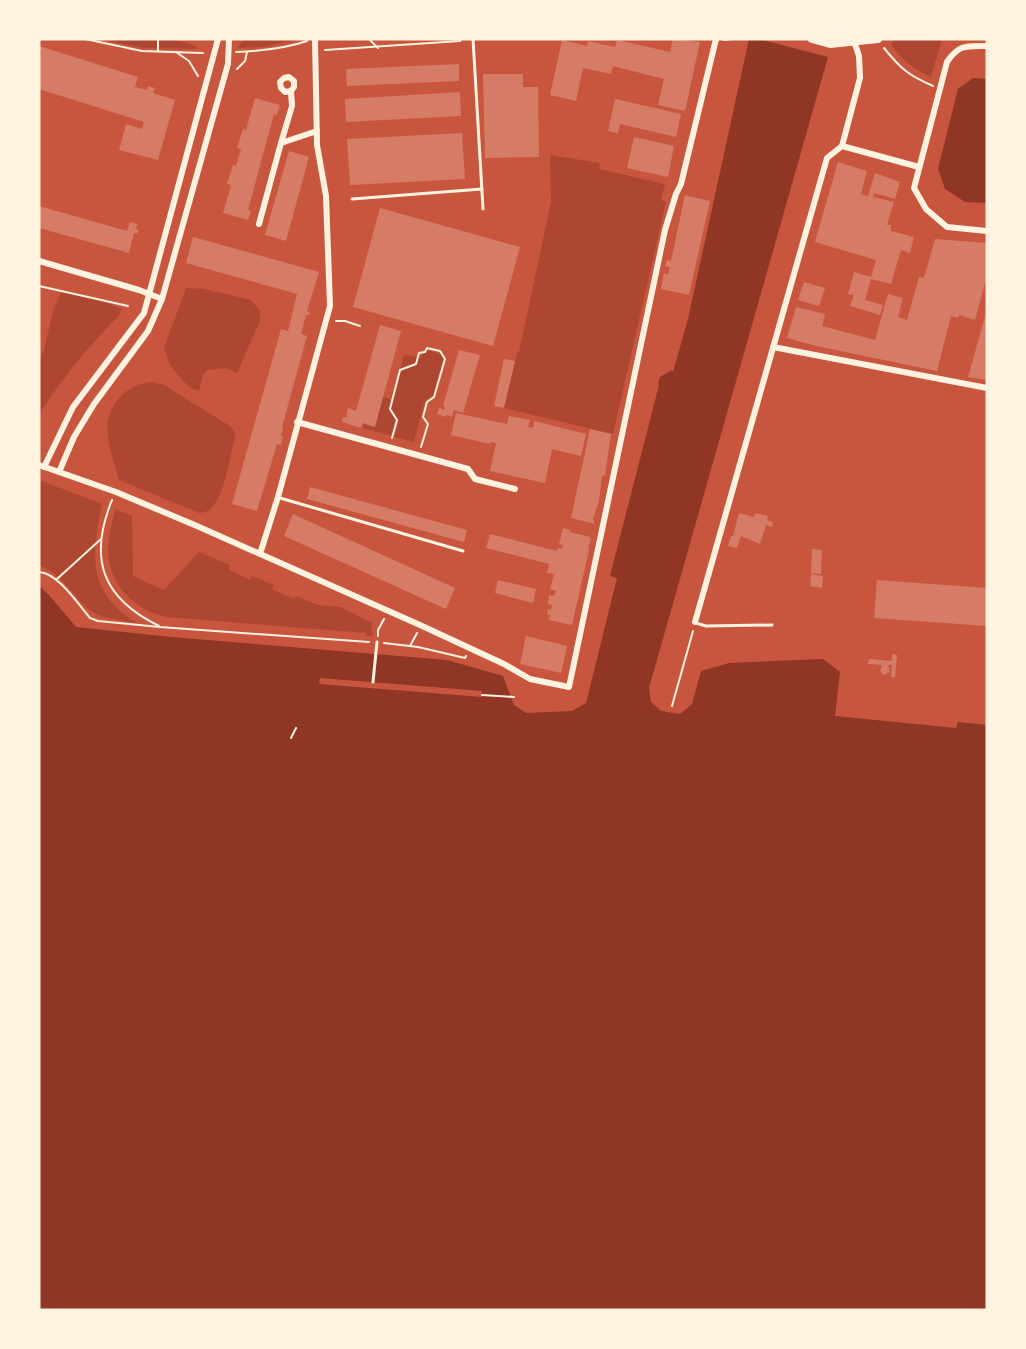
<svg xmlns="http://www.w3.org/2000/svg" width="1026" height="1349" font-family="Signika,sans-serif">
  <rect width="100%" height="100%" fill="#c8553d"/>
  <g fill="#ae4732">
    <path d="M97,39C120,39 183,33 198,49L144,48Z"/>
    <polygon points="249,39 300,39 264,47 238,48 242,42"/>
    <path d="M892,39H942L931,77C913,69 903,60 891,45L894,41Z"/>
    <polygon points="550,155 600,163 599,169 665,184 661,200 666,202 613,434 504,408 517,353 519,352 551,202"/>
    <polygon points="186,288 204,289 251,300 260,311 260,321 237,373 226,368 207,370 203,375 199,391 191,388 183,381 170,365 164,348"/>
    <path d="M62,290L99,300L122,309L118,316C87,349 62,377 39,416V362L44,350L53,311Z"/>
    <polygon points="428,350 442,355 443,359 433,396 425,400 414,442 394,437 399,420 391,409 404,355 419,357"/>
    <path d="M152,382L164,385L227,424L234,430L235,437C230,455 225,494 212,507C209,512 204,512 199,513L119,480C112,452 97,423 119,398C128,388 139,383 152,382Z"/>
    <polygon points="383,397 391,399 389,409 396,421 392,436 363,428 364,424 374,427"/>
    <path d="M39,480L102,504C92,555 86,592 137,623C124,620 108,620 96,614C74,602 64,573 39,566Z"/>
    <path d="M115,509L132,516L133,576L164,590L199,552L230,565L229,570L250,580L252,576L274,585L272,589L294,599L296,596L318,605L341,607L373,623L371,627L373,636H366V633L167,617C133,610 107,583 108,547C109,534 113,521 115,509Z"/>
  </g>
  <g fill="#8f3625">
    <polygon points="749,39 759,39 828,57 649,688 651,702 661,711 680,714 692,704 701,671 729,663 823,659 840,672 835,716 956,728 958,722 987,725 987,1310 39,1310 39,586 49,595 76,627 171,637 447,660 503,676 514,705 526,713 572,711 586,703 617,578 610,576 659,385 658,384 660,377 672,370 673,372 688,319"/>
    <polygon points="973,78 987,79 987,203 965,202 945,189 938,169 958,89"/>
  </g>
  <polygon fill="#c8553d" points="320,678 482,691 482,697 319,684"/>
  <g fill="#d67c66">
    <polygon points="673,39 700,42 685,111 658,105 664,79 613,66 611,74 583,68 576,101 550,95 562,40 587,46 588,41 615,47 617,40 670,52"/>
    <polygon points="39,46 138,77 135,87 147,90 148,86 155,88 153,93 175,100 158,160 119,150 126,124 142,129 144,122 39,89"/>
    <polygon points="459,64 459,81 347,86 346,69"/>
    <polygon points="483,74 523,74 523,87 538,87 539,157 485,158"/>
    <polygon points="460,92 461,116 346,122 345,99"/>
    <polygon points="255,98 280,105 277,115 274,114 248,210 251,211 248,220 223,213 231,185 227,184 233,165 236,166 241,149 237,148 243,129 246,130"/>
    <polygon points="615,99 681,114 676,137 620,124 618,133 608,131"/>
    <polygon points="462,133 465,179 350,185 347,139"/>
    <polygon points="634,137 674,146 668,177 627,168"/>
    <polygon points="289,151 309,157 286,241 265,235"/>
    <polygon points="838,162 867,171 861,194 868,196 875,173 900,182 895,199 874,193 873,197 894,202 887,225 891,225 891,231 914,237 910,253 901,250 891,284 871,279 865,300 883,305 880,315 850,306 854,295 848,294 854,272 871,277 876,260 815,242"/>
    <polygon points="685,195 710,201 689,295 661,289 664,273 668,274 670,267 665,266 667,260 671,261"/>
    <polygon points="39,206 127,231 130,222 137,224 136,229 139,230 137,234 134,233 129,253 39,228"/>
    <polygon points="380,208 520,247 493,346 353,307"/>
    <polygon points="193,237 319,272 307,311 311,314 306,315 301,334 307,336 282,427 283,428 281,436 283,437 281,445 277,444 257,511 232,504 281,329 288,331 297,294 186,263"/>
    <polygon points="935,239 987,243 987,276 975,320 959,315 958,318 951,316 937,371 816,346 787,338 796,307 825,314 822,326 875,340 888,294 903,298 898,317 907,320 919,277 924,278"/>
    <polygon points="804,282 825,288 819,306 798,300"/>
    <polygon points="986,313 987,313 987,380 968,377"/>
    <polygon points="380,325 401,331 375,427 362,423 361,428 342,422 343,417 346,418 348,408 356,411"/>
    <polygon points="459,350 480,355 463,413 454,410 452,417 447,415 446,417 437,414 439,408 444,410 445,407 443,406"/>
    <polygon points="504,359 515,361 504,408 494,406"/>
    <polygon points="456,413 507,424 509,416 530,420 528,427 533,428 534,421 586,434 581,456 552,449 545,483 490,471 496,443 491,442 490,444 451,435"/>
    <polygon points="590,429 611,434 605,475 602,476 599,501 593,519 595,524 571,518"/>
    <polygon points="310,487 467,530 464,542 307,499"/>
    <polygon points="739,513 754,517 755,513 768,516 767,520 773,522 772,527 766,525 760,544 741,536 737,548 728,546 731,536 733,536"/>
    <polygon points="293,514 455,588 446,609 284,536"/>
    <polygon points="563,528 570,530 570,532 590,537 591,540 588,547 589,550 572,625 549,620 550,615 547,614 548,609 551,610 552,605 548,604 549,595 554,596 556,591 550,589 554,574 547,573 549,564 486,548 490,534 557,551 557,548 562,549 563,545 559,544"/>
    <polygon points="812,549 822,550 821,574 811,573"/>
    <polygon points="811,574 823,576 822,588 810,586"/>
    <polygon points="498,580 536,589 533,603 495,593"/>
    <polygon points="877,580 987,588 987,626 874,618"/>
    <polygon points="526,636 567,646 561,673 520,664"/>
    <polygon points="892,654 897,655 895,678 891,677 892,665 888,665 890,672 884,675 880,671 882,665 868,664 869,659 892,661"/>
  </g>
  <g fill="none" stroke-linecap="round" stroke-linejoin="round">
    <g stroke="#fff3e0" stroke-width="2">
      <polyline points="85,39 142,51 203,53"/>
      <polyline points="369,39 378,48"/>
      <polyline points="724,40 732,39"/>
      <path d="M884,48C901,69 908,75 933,86"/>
      <polyline points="325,50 460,41 461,39"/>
      <polyline points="158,51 158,39"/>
      <polyline points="176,52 189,61 198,76"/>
      <path d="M236,52C260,51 284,49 307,41"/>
      <polyline points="237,69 245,61 247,52"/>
      <polyline points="39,286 128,306"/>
      <polyline points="336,321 345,321 360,326"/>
      <polyline points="392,438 397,420 390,409 400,370 416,364 419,353 425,352 427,348 440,351 445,359 434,397 427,402 423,417 428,424 421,447"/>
      <path d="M112,500C88,559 102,598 159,626"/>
      <path d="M39,572C58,573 78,604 90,618L98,621L160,627L369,642"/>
      <polyline points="57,579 101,539"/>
      <polyline points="378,636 378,630 384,619"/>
      <polyline points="384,643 418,647 465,658 466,656"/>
      <polyline points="410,646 417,633"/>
      <polyline points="482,695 514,697"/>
      <polyline points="672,706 693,631"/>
      <polyline points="291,738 296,728"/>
    </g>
    <g stroke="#fff3e0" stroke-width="3">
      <polyline points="473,39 483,209"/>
      <polyline points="352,199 482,189"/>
      <polyline points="280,498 463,551"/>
      <polyline points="696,623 706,626 772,625"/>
      <polyline points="373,682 377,642"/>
    </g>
    <g stroke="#fff3e0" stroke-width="6">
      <path d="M987,46C967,46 959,44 947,62L914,188L926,209L947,227L987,231"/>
      <polyline points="281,143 292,106 291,91 294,87 294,81 289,77 284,78 280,82 281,88 285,92 291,91"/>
      <polyline points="842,146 919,167"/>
      <polyline points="259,224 281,143 317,131"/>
      <polyline points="39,261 139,290 162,299"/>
      <polyline points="773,347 987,388"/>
      <polyline points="297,422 468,469 475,479 515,489"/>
      <polyline points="39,465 116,492 197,526 420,625 504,664 530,679 569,687 665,230 676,194 681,184 716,39"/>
      <polyline points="44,467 73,407 144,313 218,39"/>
      <polyline points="59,472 74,437 94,404 148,331 162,299 228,64 229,39"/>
      <polyline points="260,554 278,497 330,306 326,196 317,145 315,39"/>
      <polyline points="695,622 827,158 842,146 860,78 859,56 854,41"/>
    </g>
    <polyline stroke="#fff3e0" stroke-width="8" points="812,39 830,44 878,39"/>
  </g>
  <rect width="1026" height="1349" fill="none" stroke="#fff3e0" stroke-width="81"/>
</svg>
